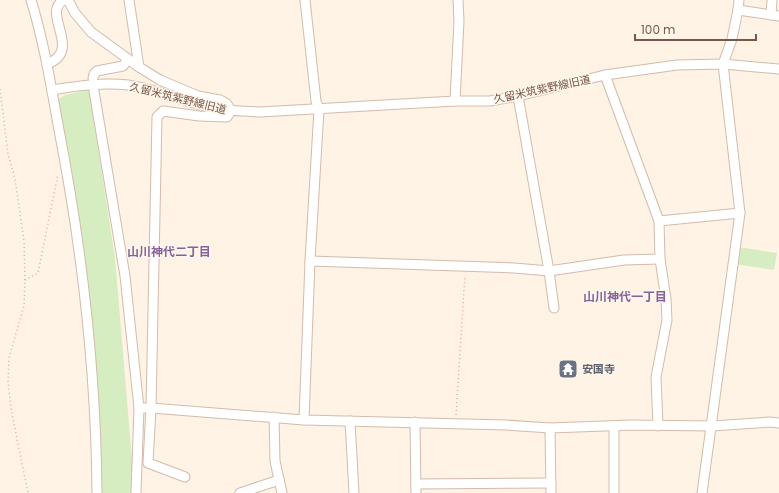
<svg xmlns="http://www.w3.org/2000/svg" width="779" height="493" font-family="Poppins,'Noto Sans JP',sans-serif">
  <rect width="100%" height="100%" fill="#fef3e4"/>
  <g fill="#d5edc1">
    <path d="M89,90L115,258L133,472V493H102C98,382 90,270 70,160C67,140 62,120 57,100L65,95Z"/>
    <polygon points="738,247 777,253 774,270 735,264"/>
  </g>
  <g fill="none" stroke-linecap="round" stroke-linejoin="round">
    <defs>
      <g id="minor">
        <path d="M31,0C44,42 51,86 59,130C82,249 96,371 97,493"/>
        <polyline points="68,0 75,13 91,32 139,67 160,80 198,96 220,100 227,104 231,111 227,117 199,116 163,111 157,117 151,408 148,463 185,477"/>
        <polyline points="129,0 139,67"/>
        <polyline points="738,10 779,16"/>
        <polyline points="771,15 772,0"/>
        <path d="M47,64C84,50 40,13 64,0"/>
        <polyline points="605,75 659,221 660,259 666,299 667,320 656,377 658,426"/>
        <polyline points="93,78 94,74 97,71 123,66 128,59"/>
        <path d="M52,90C77,86 103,82 128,85C155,89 179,100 205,106C223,111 241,111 260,112L455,101H490L518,96L605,75L677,65L723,64L779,69"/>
        <polyline points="94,91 125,276 139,408"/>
        <polyline points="518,96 549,271 554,308"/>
        <polyline points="455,101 459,21 458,0"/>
        <polyline points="659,221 740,213"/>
        <polyline points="310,261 514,268 549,271 624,260 660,259"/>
        <polyline points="274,417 275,461 282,493"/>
        <polyline points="304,420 310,261 319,109 316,101 305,0"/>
        <polyline points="350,421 354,493"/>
        <polyline points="415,422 416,493"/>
        <polyline points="614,426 614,493"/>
        <polyline points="416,484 551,483"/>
        <polyline points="136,493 139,408 151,408 304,420 506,425 550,428"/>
        <polyline points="240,493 279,480"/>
        <polyline points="551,493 550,428 631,425 712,426 770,422 779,423"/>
        <polyline points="702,493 740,213 723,64 732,39 738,10 739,0"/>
      </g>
    </defs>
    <use href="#minor" stroke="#d3bbac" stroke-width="11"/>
    <g stroke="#dbb19c" stroke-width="1.5" stroke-dasharray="1 3" stroke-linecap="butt">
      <polyline points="0,89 8,154 15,179 24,241 25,280 24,306 9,358 8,381 11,409 28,493"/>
      <polyline points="25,280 38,273 58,174"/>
      <polyline points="456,415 465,275"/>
    </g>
    <use href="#minor" stroke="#fff" stroke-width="9"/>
  </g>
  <defs>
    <symbol id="temple-square" viewBox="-11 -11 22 22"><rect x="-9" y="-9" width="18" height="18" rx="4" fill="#6b7280" stroke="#fff7ec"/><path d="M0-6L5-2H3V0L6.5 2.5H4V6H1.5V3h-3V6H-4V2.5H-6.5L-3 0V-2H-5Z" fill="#fff"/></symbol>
  </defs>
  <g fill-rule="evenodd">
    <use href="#temple-square" x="557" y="358" width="22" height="22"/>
  </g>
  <g text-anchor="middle" stroke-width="3" stroke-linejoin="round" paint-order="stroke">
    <g font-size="11" fill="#795647" stroke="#fff7ec">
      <text transform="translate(542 89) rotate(-12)" y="4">久留米筑紫野線旧道</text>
      <text transform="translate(178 98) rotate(14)" y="4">久留米筑紫野線旧道</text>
    </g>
    <g font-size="11" font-weight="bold" fill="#5b616d" stroke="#fff7ec" text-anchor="start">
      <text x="582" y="373">安国寺</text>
    </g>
    <g font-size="12" font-weight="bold" fill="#86629d" stroke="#fff7ec">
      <text x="169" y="256">山川神代二丁目</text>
      <text x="625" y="301">山川神代一丁目</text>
    </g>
  </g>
  <path d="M635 34v6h121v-6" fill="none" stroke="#795647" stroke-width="2"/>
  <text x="641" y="34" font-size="12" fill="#795647" stroke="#fff7ec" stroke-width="3" paint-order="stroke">100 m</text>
</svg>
